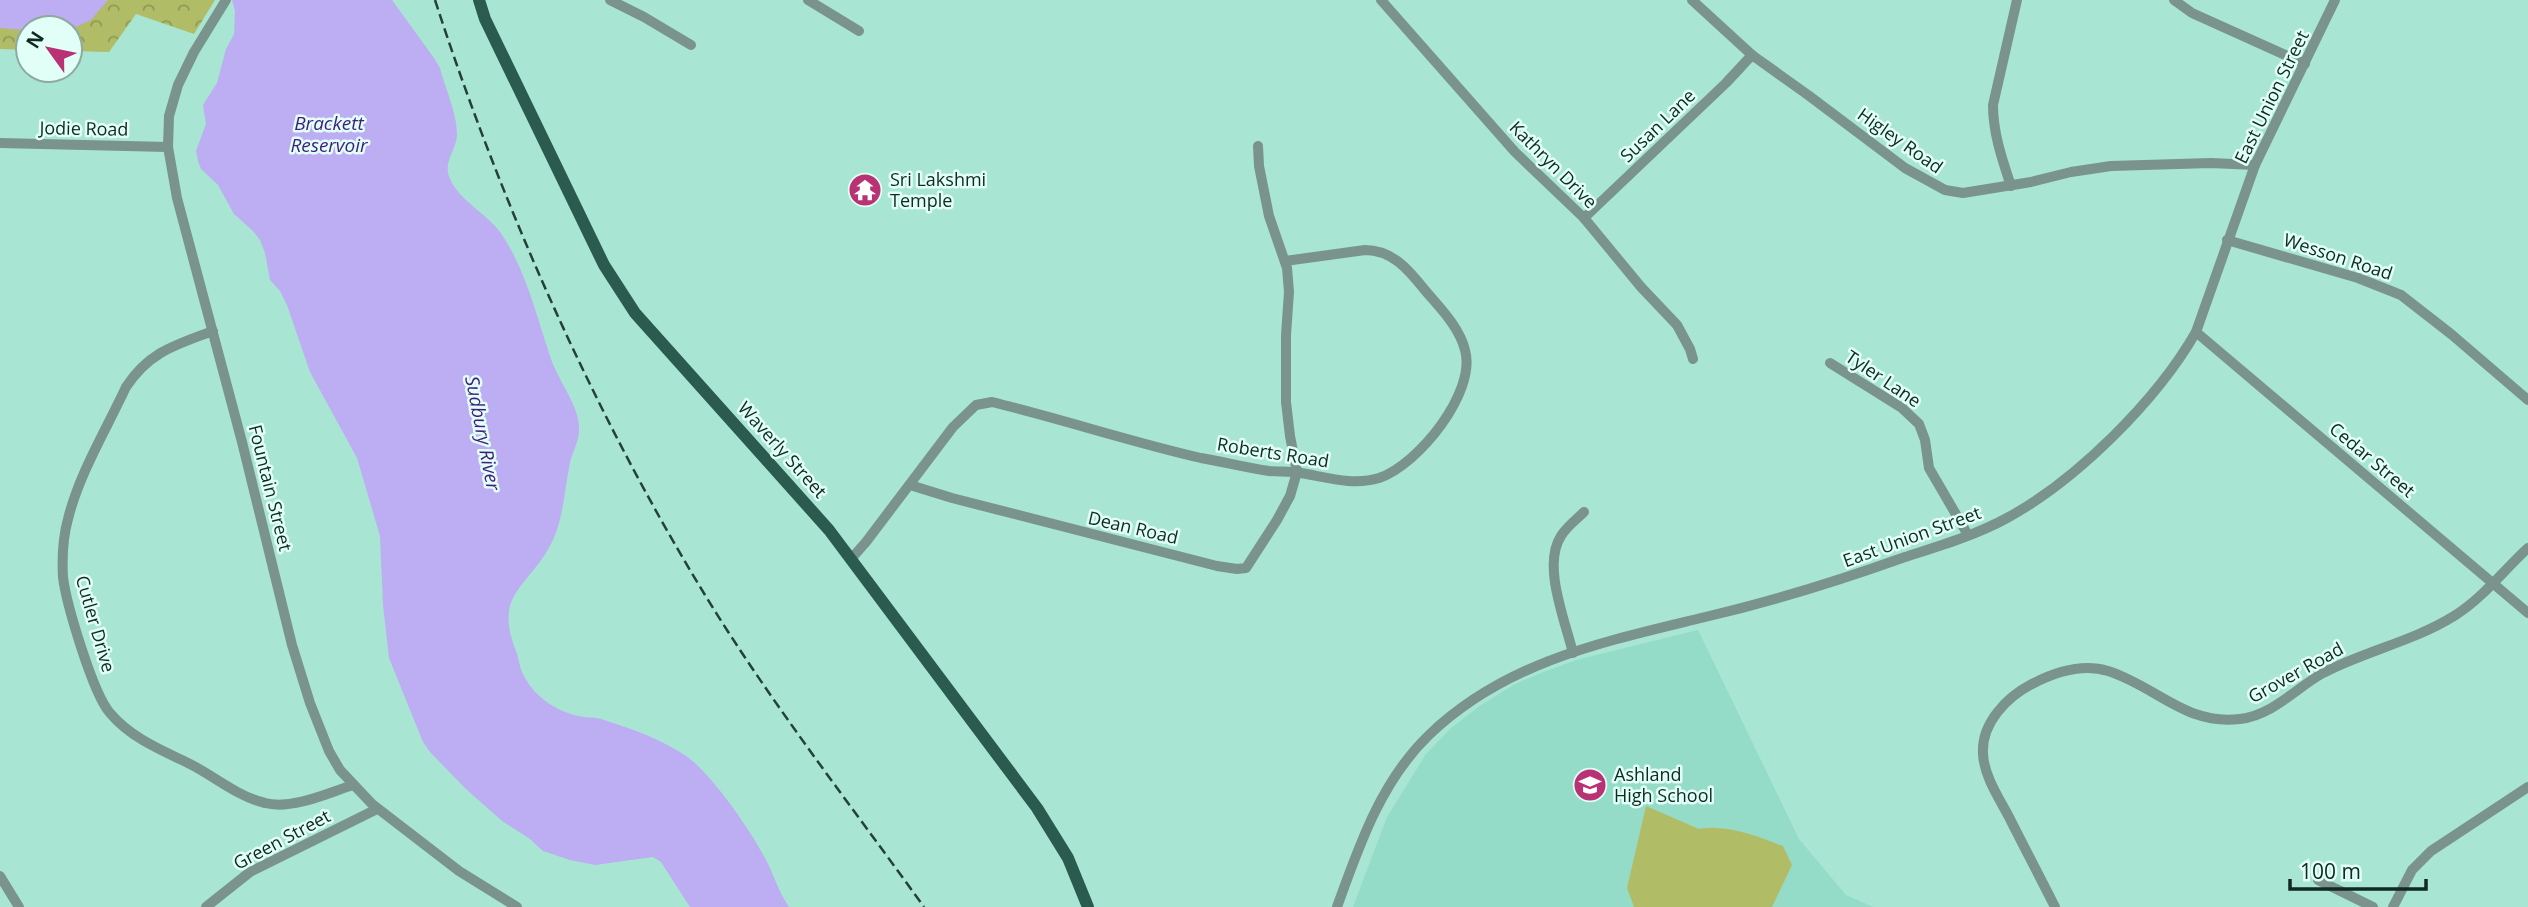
<svg xmlns="http://www.w3.org/2000/svg" width="2528" height="907" font-family="'Open Sans',sans-serif">
  <defs>
    <pattern id="park-crowns" width="20" height="18" patternUnits="userSpaceOnUse" patternTransform="scale(1.75)"><rect width="20" height="18" fill="#b1bc67"/><path d="M2 6a3 3 0 1 1 6 0M12 15a3 3 0 1 1 6 0" fill="none" stroke="#8f9954"/></pattern>
  </defs>
  <rect width="100%" height="100%" fill="#a8e5d3"/>
  <polygon fill="#95dcc8" points="1698,630 1799,839 1846,895 1873,907 1353,907 1387,817 1426,754 1450,729 1481,705 1515,684 1541,673 1576,660"/>
  <polygon fill="url(#park-crowns)" points="0,0 215,0 194,34 136,14 109,52 70,51 70,28 28,28 28,50 0,49"/>
  <path fill="#b1bc67" d="M1646,806L1699,829C1727,824 1756,836 1783,846L1792,865L1772,907H1634L1627,888Z"/>
  <g fill="#bdadf2">
    <polygon points="0,0 108,0 91,20 76,27 46,21 37,23 24,30 0,28"/>
    <path d="M232,0H392L434,58L440,68C445,88 457,113 457,134C457,150 442,161 450,179C460,201 486,213 500,232C526,269 537,318 551,359C558,380 579,406 579,427C580,442 571,453 569,468C564,493 563,521 551,544C528,588 493,593 516,651C519,660 520,669 524,676C535,698 559,713 583,717C590,718 597,717 604,720C632,729 661,739 686,756C712,774 751,831 766,860C774,875 779,893 789,907H690L661,862L653,857L595,865L570,860L543,851L530,839L502,821L466,789L430,752L423,742L389,658L383,605L380,536L357,458L310,372L287,305L280,291L270,280L265,253L260,240L253,231L234,214L218,185L201,169L198,161L196,151L206,124L203,105L217,83L226,49L234,34L235,11Z"/>
  </g>
  <g fill="none" stroke-linecap="round" stroke-linejoin="round">
    <g stroke="#7a938c" stroke-width="10">
      <polyline points="226,0 194,52 178,85 169,116 168,147 177,198 242,442 292,645 310,703 329,751 340,770 372,804 459,871 517,907"/>
      <polyline points="610,0 644,17 691,45"/>
      <polyline points="808,0 859,31"/>
      <polyline points="1381,0 1515,152 1584,218 1641,287 1677,325 1690,349 1693,359"/>
      <polyline points="1692,0 1752,55 1808,95 1905,168 1945,190 1963,193 2031,182 2071,172 2111,166 2211,163 2255,165"/>
      <polyline points="2174,0 2192,13 2305,64"/>
      <polyline points="0,143 168,147"/>
      <path d="M2011,186C2002,159 1993,133 1993,105L2017,0"/>
      <polyline points="1584,218 1726,83 1752,55"/>
      <polyline points="2227,240 2358,278 2401,295 2451,334 2528,400"/>
      <path d="M213,331C175,345 149,352 126,387C106,430 79,474 68,519C63,537 62,559 63,577C66,603 93,694 110,713C131,738 161,750 190,764C214,776 238,797 265,803C292,810 328,793 353,785"/>
      <polyline points="2196,332 2528,613"/>
      <polyline points="1830,363 1902,408 1919,424 1925,440 1929,468 1968,535"/>
      <polyline points="910,485 952,498 1217,566 1237,569 1246,568 1277,520 1290,496 1297,472 1290,436 1286,402 1286,335 1289,292 1287,268 1269,216 1259,166 1258,146"/>
      <path d="M851,559L866,542L953,427L976,405L992,402C1062,419 1131,442 1201,458C1224,462 1247,468 1269,471C1279,472 1290,471 1301,473C1326,477 1353,486 1379,478C1418,465 1477,392 1465,350C1459,326 1439,307 1424,289C1408,269 1392,250 1365,250L1285,261"/>
      <path d="M1573,653C1565,620 1542,565 1561,536C1567,526 1576,520 1584,512"/>
      <polyline points="0,876 19,907"/>
      <polyline points="2318,880 2373,907"/>
      <polyline points="206,907 250,872 377,809"/>
      <path d="M1337,907C1359,846 1381,781 1429,735C1505,662 1602,642 1701,618C1770,602 1838,581 1905,557C1939,546 1976,535 2007,518C2077,480 2157,400 2196,332L2255,165L2335,0"/>
      <path d="M2055,907C2040,877 2024,847 2009,817C1999,798 1984,776 1983,754C1981,723 2007,697 2032,684C2055,672 2082,663 2108,671C2156,686 2186,726 2240,719C2273,715 2296,688 2323,673C2365,651 2414,641 2454,616C2482,599 2504,570 2528,548"/>
      <polyline points="2393,907 2412,870 2431,851 2528,787"/>
    </g>
    <polyline stroke="#2b5b4f" stroke-width="12" points="479,0 485,19 604,265 635,313 829,530 1037,808 1068,858 1088,907"/>
    <path stroke="#244139" stroke-width="2.5" stroke-dasharray="10 5" stroke-linecap="butt" d="M435,0C501,204 594,413 705,595C771,703 850,804 924,907"/>
  </g>
  <defs>
    <symbol id="temple-disc" viewBox="-11 -11 22 22"><circle r="9.5" fill="#b93274" stroke="#e1fff6"/><path d="M0-6L5-2H3V0L6.5 2.5H4V6H1.5V3h-3V6H-4V2.5H-6.5L-3 0V-2H-5Z" fill="#fff"/></symbol>
    <symbol id="school-disc" viewBox="-11 -11 22 22"><circle r="9.5" fill="#b93274" stroke="#e1fff6"/><path d="M0-5L7-2L0 1L-7-2ZM-4 1L0 2.5L4 1V4Q0 6-4 4Z" fill="#fff"/></symbol>
  </defs>
  <g fill-rule="evenodd">
    <use href="#temple-disc" x="846" y="171" width="38" height="38"/>
    <use href="#school-disc" x="1571" y="766" width="38" height="38"/>
  </g>
  <g text-anchor="middle" stroke-width="5" stroke-linejoin="round" paint-order="stroke">
    <g font-size="18" fill="#102922" stroke="#e1fff6">
      <text transform="translate(2272 97) rotate(-64)" y="6">East Union Street</text>
      <text transform="translate(1658 126) rotate(-44)" y="6">Susan Lane</text>
      <text transform="translate(84 129) rotate(1)" y="6">Jodie Road</text>
      <text transform="translate(1900 141) rotate(35)" y="6">Higley Road</text>
      <text transform="translate(1553 165) rotate(45)" y="6">Kathryn Drive</text>
      <text transform="translate(2338 257) rotate(18)" y="6">Wesson Road</text>
      <text transform="translate(1883 379) rotate(34)" y="6">Tyler Lane</text>
      <text transform="translate(782 450) rotate(48)" y="6">Waverly Street</text>
      <text transform="translate(1273 453) rotate(9)" y="6">Roberts Road</text>
      <text transform="translate(2372 460) rotate(40)" y="6">Cedar Street</text>
      <text transform="translate(270 488) rotate(76)" y="6">Fountain Street</text>
      <text transform="translate(1133 528) rotate(13)" y="6">Dean Road</text>
      <text transform="translate(1912 537) rotate(-20)" y="6">East Union Street</text>
      <text transform="translate(95 624) rotate(74)" y="6">Cutler Drive</text>
      <text transform="translate(2296 673) rotate(-29)" y="6">Grover Road</text>
      <text transform="translate(282 840) rotate(-28)" y="6">Green Street</text>
    </g>
    <g font-size="18" fill="#102922" stroke="#e1fff6" text-anchor="start">
      <text x="890" y="186">Sri Lakshmi<tspan x="890" dy="21">Temple</tspan></text>
      <text x="1614" y="781">Ashland<tspan x="1614" dy="21">High School</tspan></text>
    </g>
    <g font-size="19" font-style="italic" fill="#421c7e" stroke="#e1fff6">
      <text x="329" y="130">Brackett<tspan x="329" dy="22">Reservoir</tspan></text>
      <text transform="translate(483 433) rotate(79)" y="7">Sudbury River</text>
    </g>
  </g>
  <g transform="translate(49 49) rotate(303)"><circle r="33" fill="#e1fff6" stroke="#8da9a1" stroke-width="2"/>
  <path d="M0-5L12 26L0 18L-12 26Z" fill="#b93274"/>
  <text y="-10" font-size="19" font-weight="bold" text-anchor="middle" fill="#102922">N</text>
  </g>
  <path d="M2290 879v10h136v-10" fill="none" stroke="#102922" stroke-width="3.5"/>
  <text x="2300" y="879" font-size="21" fill="#102922" stroke="#e1fff6" stroke-width="5" paint-order="stroke">100 m</text>
</svg>
